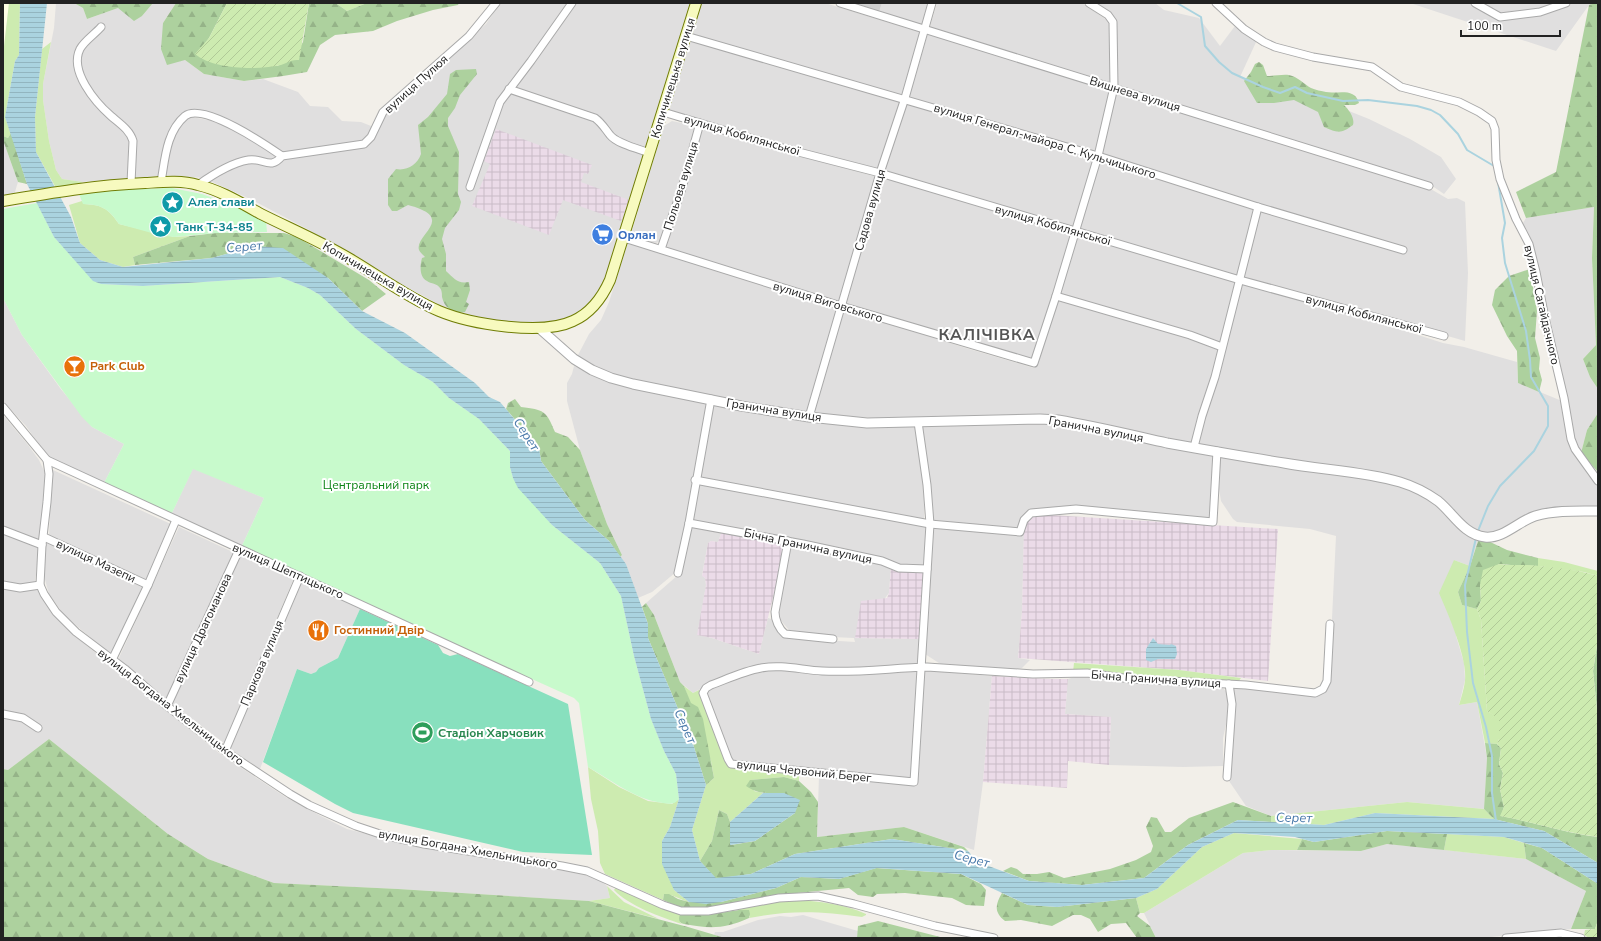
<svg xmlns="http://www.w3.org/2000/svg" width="1601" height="941" font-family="'Nunito Sans',sans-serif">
  <defs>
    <pattern id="industrial-grid" width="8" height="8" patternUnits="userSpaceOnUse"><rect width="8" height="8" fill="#ebdbe8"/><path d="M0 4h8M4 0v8" fill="none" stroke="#c9bcc7"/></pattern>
    <pattern id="forest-firs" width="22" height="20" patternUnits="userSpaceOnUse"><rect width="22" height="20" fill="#add19e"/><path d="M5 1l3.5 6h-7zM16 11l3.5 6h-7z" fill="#95b388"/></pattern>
    <pattern id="garden-furrows" width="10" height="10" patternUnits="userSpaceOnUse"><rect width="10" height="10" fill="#cdebb0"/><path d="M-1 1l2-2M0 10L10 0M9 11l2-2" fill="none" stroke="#b0c997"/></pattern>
    <pattern id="water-rules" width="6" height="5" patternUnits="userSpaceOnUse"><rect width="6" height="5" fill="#aad3df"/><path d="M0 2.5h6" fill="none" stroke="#92b5bf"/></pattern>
  </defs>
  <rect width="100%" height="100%" fill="#f2efe9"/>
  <g fill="#e0dfdf">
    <polygon points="56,3 74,3 83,8 87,19 118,8 142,16 153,3 176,3 163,23 185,60 204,74 244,81 263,79 298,92 310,106 328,107 342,121 361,122 371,126 371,130 362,141 284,155 243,129 194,112 174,128 160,176 83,182 62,179 56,170 49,141 43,100 43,84 54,28"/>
    <polygon points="500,3 692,3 606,277 597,294 581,312 571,318 550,323 531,324 504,322 470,316 440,305 374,269 311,231 250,199 210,181 221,173 250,162 271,166 284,157 364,146 395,101 486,24"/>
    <polygon points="701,3 825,3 920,32 903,93 900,95 691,35"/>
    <polygon points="882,3 930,3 923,26 879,12"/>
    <polygon points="937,3 1082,3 1110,22 1111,82 1109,83 934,30 930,27"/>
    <polygon points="1094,3 1155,3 1164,10 1199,18 1220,46 1235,26 1257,40 1240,77 1344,109 1369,119 1410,139 1441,157 1456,179 1444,194 1428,183 1115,85 1115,18 1109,11"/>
    <polygon points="1410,3 1595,3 1589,5 1556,51"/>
    <polygon points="928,33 1111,88 1095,153 908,99"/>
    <polygon points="690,40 779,67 902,102 880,171 668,111"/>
    <polygon points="1116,92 1429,188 1448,199 1457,198 1465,202 1468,273 1465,341 1243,277 1259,209 1263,205 1144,167 1112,158 1102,154 1101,152"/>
    <polygon points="906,103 1092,157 1094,159 1075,226 1072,227 884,172"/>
    <polygon points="192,117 208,120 231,127 279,155 277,160 251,158 204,178 164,175 168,150 178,127 187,118"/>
    <polygon points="672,121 691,125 696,129 681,187 661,241 656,243 630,237 664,126"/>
    <polygon points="701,127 877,177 839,301 838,302 664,248"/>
    <polygon points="3,140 18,182 14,195 3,197"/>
    <polygon points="1099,158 1255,208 1238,277 1080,229"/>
    <polygon points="884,177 1074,234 1032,358 1030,359 844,304"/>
    <polygon points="1594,207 1592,258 1596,345 1583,359 1590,377 1598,389 1598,413 1587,430 1581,453 1573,437 1571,417 1559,372 1529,237 1523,223 1526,218"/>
    <polygon points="1078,233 1237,282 1221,343 1059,295 1071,261"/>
    <polygon points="628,242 838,308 808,412 805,413 716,398 617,376 598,369 580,359 578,355 589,334 601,320 609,302"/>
    <polygon points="1241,284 1243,284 1390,326 1443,343 1464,347 1517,362 1518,383 1562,401 1573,451 1588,475 1598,484 1598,508 1532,513 1497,531 1483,533 1475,531 1468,524 1462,522 1423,487 1285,460 1197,444"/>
    <polygon points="3,298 22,335 60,388 92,427 124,444 104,483 58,464 47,456 26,426 3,401"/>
    <polygon points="1058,298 1219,347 1211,380 1191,443 1124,430 1080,419 1049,415 1005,415 943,419 889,419 821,415 813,412 843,309 969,349 1034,368"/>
    <polygon points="574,366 599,376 708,402 676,572 652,592 638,598 626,564 620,557 622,555 607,524 580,450 567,401 567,383 572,374"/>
    <polygon points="714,404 861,427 916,426 925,490 924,520 699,478"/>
    <polygon points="3,415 28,445 39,460 45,473 46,485 39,541 3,528"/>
    <polygon points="1044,423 1069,426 1215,454 1211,519 1053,508 1015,529 933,520 922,427"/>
    <polygon points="1220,455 1387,482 1402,486 1429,498 1479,538 1470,566 1454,560 1456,636 1464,663 1465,680 1459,705 1477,702 1487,758 1484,809 1407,802 1271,816 1246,806 1229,781 1232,752 1234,687 1314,694 1329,680 1336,536 1310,529 1237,522 1233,519 1221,501 1219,489"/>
    <polygon points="193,468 264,498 241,548 171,515"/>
    <polygon points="53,470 173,525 147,581 49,536 52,473"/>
    <polygon points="698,483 926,526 924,564 922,566 898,565 788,539 691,520"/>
    <polygon points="690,526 722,531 718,542 711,541 708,543 702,575 705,578 706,585 698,635 712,638 759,654 768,618 774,620 785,636 793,638 855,642 854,638 832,637 789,630 778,617 777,610 788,547 792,544 891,567 889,593 855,638 919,639 919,662 916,666 826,669 766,665 709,684 693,693 680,682 654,615 646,603 678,575"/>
    <polygon points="179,527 235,553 169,698 162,698 118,660"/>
    <polygon points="933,527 1024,534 1022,612 1018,658 1030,660 1022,668 1011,670 942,665 925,654"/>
    <polygon points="3,532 39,546 35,583 31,585 3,584"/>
    <polygon points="48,542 145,587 112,656 64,615 49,594 44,576 44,551 45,543"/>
    <polygon points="239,555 294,578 224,743 172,704"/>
    <polygon points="301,581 361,607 338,658 319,668 316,672 311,674 297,669 260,769 229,748"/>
    <polygon points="3,587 38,590 47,605 70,632 219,753 287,798 321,816 347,829 422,848 554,868 593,877 600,880 607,886 610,898 589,901 398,889 274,883 208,859 168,834 49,739 8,770 3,769"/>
    <polygon points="765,669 919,670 912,779 818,770 733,760 706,695 708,689"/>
    <polygon points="924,670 992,676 983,782 974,850 904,827 817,837 819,775 917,785"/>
    <polygon points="1081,675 1220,686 1228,693 1229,711 1223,738 1223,766 1183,767 1109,765 1111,717 1065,714 1068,679"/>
    <polygon points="1387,844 1419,847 1526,859 1586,891 1571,929 1481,938 1156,938 1144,913 1243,853 1271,850 1361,851"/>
    <polygon points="803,915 858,931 857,938 725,938 714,935 715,932 723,932 758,920 780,916 791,917"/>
  </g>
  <g fill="url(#industrial-grid)">
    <polygon points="496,129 592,165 588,174 584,173 581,182 629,200 621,221 563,200 549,235 472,206 490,164 484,161"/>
    <polygon points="1035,514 1278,529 1268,681 1179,670 1018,658 1022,612 1024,526 1027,520"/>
    <polygon points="722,531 781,543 784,547 780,569 759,654 712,638 697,635 706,585 705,578 702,576 708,543 711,541 718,542"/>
    <polygon points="891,567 924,571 919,639 855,638 861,601 887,598 889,593"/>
    <polygon points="992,676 1051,679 1068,679 1065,714 1111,717 1109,765 1068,761 1067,788 983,782"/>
  </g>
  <polygon fill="#ffffe5" points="3,3 9,3 3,55"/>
  <polygon fill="#d0d0d0" points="848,3 882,3 879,12"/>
  <g fill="#cdebb0">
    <polygon points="9,3 20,3 19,55 15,61 5,117 11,133 8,138 3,136 3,55"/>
    <polygon points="337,3 367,3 347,11 337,4"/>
    <polygon points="51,42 43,84 43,100 49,141 56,170 62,179 83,182 76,185 56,188 36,152 35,117 42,49"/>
    <path d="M82,201L84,204C102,205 108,208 119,224L174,237L190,236L133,257L135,265L123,267L100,260L80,243L69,205Z"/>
    <polygon points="1538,558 1564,562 1598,571 1598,576 1584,572 1538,566"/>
    <path d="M1454,560L1470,566L1458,592L1462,605L1477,609L1481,620L1487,711L1499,718V739L1497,744L1485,743L1477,702L1459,705C1461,698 1464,689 1465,681C1468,659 1448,614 1439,593Z"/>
    <polygon points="1074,663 1179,670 1241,678 1238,682 1234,683 1073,672"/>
    <polygon points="684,686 693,693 699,690 730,767 799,773 799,781 784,777 750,780 754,791 763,793 730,822 727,814 719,810 712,841 700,861 692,830 706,785 714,778 711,761"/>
    <path d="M588,767L619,787L648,801L672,804L679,799L670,827L662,841L674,890L689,902C681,900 672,894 664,894L663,900L605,874L600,863L598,831L591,799Z"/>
    <polygon points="1407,802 1484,809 1494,819 1375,813 1324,825 1271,822 1271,816"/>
    <polygon points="1234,833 1302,839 1297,850 1271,850 1243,853 1144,913 1140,913 1136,898 1157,889 1202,847"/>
    <polygon points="1447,834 1504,837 1524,843 1526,859 1444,850"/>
    <polygon points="607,886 624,902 659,919 589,901 610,898"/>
    <path d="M616,887L664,909L685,914L680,922L682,924C661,917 629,906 614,890Z"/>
    <path d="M795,900C819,901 844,904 866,914V915L862,917C820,911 790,910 749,918L750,916L739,910L740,908L772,902Z"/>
  </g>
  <g fill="url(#forest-firs)">
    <polygon points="74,3 153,3 142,16 134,21 118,8 87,19 83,8"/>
    <polygon points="176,3 227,3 209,38 201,49 277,66 293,59 303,42 309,3 337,3 337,4 347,11 367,3 459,3 458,5 433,10 397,21 373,31 335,35 320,45 307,72 283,76 244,81 204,74 185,60 167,65 161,49 163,23"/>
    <polygon points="1595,3 1598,3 1598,389 1590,377 1583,359 1596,345 1592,258 1594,207 1526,218 1516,192 1556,172 1589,5"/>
    <path d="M1259,62L1263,65L1267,76C1274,76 1283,74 1289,75C1298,77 1304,84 1311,88C1315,90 1322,91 1326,92C1338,94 1355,87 1359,103L1355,105H1344C1349,110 1355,118 1353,125C1341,134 1338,133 1324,127L1318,112L1294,100L1274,103H1257L1244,81L1251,72L1255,64Z"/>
    <path d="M476,69L477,74L460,95L455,108L448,118V126L459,152L458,194L461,202L459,210L445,228L442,239L446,254V271C455,279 457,284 469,282L470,290L466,302L469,304L465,312C454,313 445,310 442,297C442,295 442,290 440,288C437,283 431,284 427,281C419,277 420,265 422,258L425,257C423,255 420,252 419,250C414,235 458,218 408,205L397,211H392L388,205V179L396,169C407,171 417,165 421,154L418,125L428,117L447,94L450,74L456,70Z"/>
    <polygon points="11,133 27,184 18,182 3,140 3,136 8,138"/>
    <polygon points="216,233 284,233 297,237 369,280 386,294 362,311 328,278 255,246 212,258 135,265 133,257 190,236"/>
    <polygon points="1530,269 1537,311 1535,338 1540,358 1539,369 1542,380 1539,392 1518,383 1517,351 1507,336 1492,305 1495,290 1509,276"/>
    <path d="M515,399L521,407C544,410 546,410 555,432L568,437L580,450L607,524L622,555L620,557L609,541L585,520L541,461L539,448L506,409L508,403Z"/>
    <polygon points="1598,413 1598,472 1581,453 1587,430"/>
    <polygon points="1479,538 1486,540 1507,550 1538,558 1538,566 1511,565 1499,564 1480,585 1481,601 1477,609 1462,605 1458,592 1470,566"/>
    <polygon points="646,603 654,615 680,682 684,686 691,703 698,707 703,719 714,778 706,785 693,744 648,638 648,624 642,607"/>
    <polygon points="1598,639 1598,719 1593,671"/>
    <polygon points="49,739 168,834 208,859 274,883 398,889 589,901 688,927 725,938 3,938 3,769 8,770"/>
    <path d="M1485,743L1497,744L1501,748L1499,764L1503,773L1500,789L1504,807L1501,816C1533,822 1565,833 1598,837V863L1544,831L1494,819L1484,809L1487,758Z"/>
    <path d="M784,777L799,781L811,792L818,802L817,837L904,827L964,847L968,851L892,839L795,854L751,874L716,879L700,861L712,841L719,810L727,814L730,822L731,845L755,841L795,813L784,793C769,793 759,795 746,786L750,780Z"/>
    <polygon points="1233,802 1271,816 1271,822 1238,820 1188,845 1144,878 1082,885 1029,881 1003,871 1011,867 1017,869 1023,874 1037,874 1049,872 1064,878 1110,869 1136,860 1151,852 1153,846 1146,827 1151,817 1157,818 1165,832 1171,832 1189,818"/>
    <polygon points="1387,831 1447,834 1444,850 1387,844 1361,851 1297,850 1302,839 1314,842"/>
    <polygon points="1524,843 1542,848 1598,884 1598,920 1595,929 1571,929 1586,891 1526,859"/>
    <polygon points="876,868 961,874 981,884 986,890 984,906 966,905 952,898 905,893 877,894 873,897 858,895 849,888 776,895 698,909 679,907 663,900 664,894 669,894 678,899 689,902 721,902 776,888 801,877 839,879"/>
    <path d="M1002,893L1028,905L1057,907L1136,898L1140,913L1137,916L1150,926L1156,938H1137L1126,923L1111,924L1098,932L1090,919L1081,915H1073L1052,926L1021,920L1005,921C994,912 995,905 1002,893Z"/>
    <path d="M739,910H749L750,914L749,918C725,929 710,929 684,924C679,923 678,919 680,915H705Z"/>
    <polygon points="878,921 944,938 857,938 858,926"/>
  </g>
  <g fill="#c8facc">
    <path d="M172,188L202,194L236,206L266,221L267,232L216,233L174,237L159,235L119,224C108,208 102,205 83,204L79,194L131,189Z"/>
    <path d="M37,203L54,237L93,280L101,284L143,286L280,277L308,288L320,295L356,329L404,365L433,382L449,398L479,419L510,451V467L513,478L552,525L600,563L621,596L634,656L651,719L664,751L676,774L679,799C674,805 670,804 663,803C634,799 613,781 588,767L579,703L574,698L241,548L264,498L193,469L171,515L104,483L124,444L92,427L82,417L22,335L3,298V209Z"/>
  </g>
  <g fill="url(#garden-furrows)">
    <path d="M227,3H309L299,60C290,59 285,65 276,66C254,70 212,69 195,54L209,38Z"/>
    <path d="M1499,564C1512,566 1526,564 1539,566C1559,568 1579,570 1598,576V639L1593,671L1598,719V837C1565,833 1533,822 1500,816L1504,807L1500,789L1503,773L1499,764L1501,748L1497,744L1499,739V719L1487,711L1481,620L1477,609L1481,601L1480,585L1483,570Z"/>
    <polygon points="1598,920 1598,938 1589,938 1584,935 1585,930 1595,929"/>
  </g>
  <polygon fill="#88e0be" points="360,609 438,645 443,653 450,656 458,654 568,704 592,855 523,852 353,813 335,804 263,762 297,669 311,674 316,672 319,668 338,658"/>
  <g fill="url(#water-rules)">
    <polygon points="20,3 47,3 35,117 36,152 71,217 80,243 100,260 123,267 212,258 255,246 283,248 328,278 362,311 405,333 475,383 489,397 500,402 539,448 541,461 585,520 609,541 626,564 648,624 648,638 693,744 706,785 692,830 700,861 716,878 751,874 795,854 892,839 968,851 978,862 1029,881 1082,885 1144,878 1188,845 1238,820 1324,825 1375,813 1494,819 1544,831 1598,863 1598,884 1542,848 1504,837 1387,831 1314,842 1295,837 1234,833 1202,847 1157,889 1136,898 1057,907 1028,905 961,874 877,868 839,879 801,877 776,888 721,902 706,904 689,902 674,890 662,864 662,841 670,827 679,799 676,774 664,751 651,719 634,656 621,596 600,563 552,525 518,488 513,478 510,467 510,451 479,419 449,398 433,382 404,365 356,329 320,295 308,288 280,277 143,286 101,284 93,281 54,237 27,184 5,117 15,61 19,55"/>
    <polygon points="1153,638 1158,644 1170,645 1171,644 1176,646 1177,654 1175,659 1158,659 1151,662 1146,660 1146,649"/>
    <polygon points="763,793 784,793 800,800 795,813 755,841 730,845 730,822"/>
  </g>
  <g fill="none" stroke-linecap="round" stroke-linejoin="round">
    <g stroke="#aad3df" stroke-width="2">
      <polyline points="1177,3 1201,17 1205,46 1219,62 1232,73 1263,87 1280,93 1295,87 1307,93 1343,101 1368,100 1417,106 1431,110 1440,115 1458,134 1467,150 1494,166"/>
      <polyline points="1478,531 1488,506 1500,486 1534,451 1548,426 1548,406 1531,377 1530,360 1526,331 1505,263 1502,238 1505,223 1498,182"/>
      <polyline points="1476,538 1465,585 1467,632 1473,683 1486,727 1492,756 1492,793 1496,821"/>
    </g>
    <defs>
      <g id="minor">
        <polyline points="840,3 1429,186"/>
        <polyline points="1216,3 1244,29 1264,42 1275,47 1313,57 1372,67 1401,87 1459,102 1479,112 1492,121 1495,129 1496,160 1500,179 1516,219 1529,244 1536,272 1545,318 1564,398 1571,439 1575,449 1598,481"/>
        <polyline points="1475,3 1500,17 1540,12 1566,3"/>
        <path d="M101,27C95,34 84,41 80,49C69,71 95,102 111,116C119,123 130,130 133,141L131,183"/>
        <polyline points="686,36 1098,156 1258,207 1403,250"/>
        <path d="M509,89L595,118C602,123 605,129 610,135C617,144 639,149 650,153"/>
        <polyline points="663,112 783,148 880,173 1240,280 1444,336"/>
        <path d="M161,182C165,160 166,132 185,116C203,102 266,145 282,156"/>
        <path d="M198,185C212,175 231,163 248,160C263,157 270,171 282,156L364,144L371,137L383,112L469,36L496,3"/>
        <polyline points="470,187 500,102 531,61 572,3"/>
        <polyline points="624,238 841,306 1034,363 1056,296 1098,156 1114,87 1113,22 1108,15 1089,3"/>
        <polyline points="661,249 682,188 700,123"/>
        <polyline points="1056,296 1190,335 1222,347"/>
        <polyline points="3,407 47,460 49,474 47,502 42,545 40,585 44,594 56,612 76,632 125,669 167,706 225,751 290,794 309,805 356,826 383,835 424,844 562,866 587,871 663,905 681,911 708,911 779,898 818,896 854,904 935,926 994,938"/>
        <polyline points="809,417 880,173 905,98 932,3"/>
        <path d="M918,422L927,485L930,524L914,782L731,764L728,759L703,693L706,688L711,685C727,679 744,671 761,668C781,664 802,670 822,671C857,673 892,668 927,667L1033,674L1087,673L1131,679L1246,685L1315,693L1323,689L1327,681L1330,624"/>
        <polyline points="1194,447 1202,416 1215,377 1258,207"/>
        <polyline points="47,460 529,682"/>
        <polyline points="695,480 930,524 1020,532 1024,520 1031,513 1076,509 1213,522 1217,451"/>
        <polyline points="689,523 803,544 882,561 899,568 927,569"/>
        <polyline points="3,530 42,545"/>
        <polyline points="44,537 148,585"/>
        <path d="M788,541L775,612C775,620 779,629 785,634L833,639"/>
        <polyline points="678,573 689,523 711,399"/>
        <polyline points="3,585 20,588 40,585"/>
        <polyline points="112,660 148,585 176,520"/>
        <polyline points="167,706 239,550"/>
        <polyline points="3,714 23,718 38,728"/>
        <polyline points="225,751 300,576"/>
        <polyline points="1227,777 1232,704 1229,684"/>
        <polyline points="1506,938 1561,933 1581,938"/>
      </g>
      <path id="tertiary" d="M539,328L574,359L592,370L611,378L633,384L741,406L809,417L867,423L1040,419L1058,420C1094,426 1131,435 1167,443C1206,450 1245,457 1284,463C1322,470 1363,471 1400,482C1413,486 1427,493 1438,501C1453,513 1464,535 1485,537C1503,539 1519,521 1535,516C1555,510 1577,511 1598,511"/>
      <path id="secondary" d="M3,201C50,193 97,185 145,183C162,182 181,180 198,185C220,190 241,203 261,214C291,229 322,242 350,259C379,276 408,298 439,311C470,324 542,336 573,321C591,313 602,298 610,280L696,3"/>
    </defs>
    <use href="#minor" stroke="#a9a9a9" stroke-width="9"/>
    <use href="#tertiary" stroke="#a9a9a9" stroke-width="11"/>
    <use href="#secondary" stroke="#707d05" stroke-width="12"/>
    <use href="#minor" stroke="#fff" stroke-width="7"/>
    <use href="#tertiary" stroke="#fff" stroke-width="9"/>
    <use href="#secondary" stroke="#f7fabf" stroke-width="10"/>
  </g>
  <defs>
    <symbol id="sight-disc" viewBox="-11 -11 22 22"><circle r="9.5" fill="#0f9aa8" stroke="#fff"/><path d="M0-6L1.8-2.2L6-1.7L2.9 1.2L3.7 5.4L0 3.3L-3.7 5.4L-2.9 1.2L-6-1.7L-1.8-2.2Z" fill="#fff"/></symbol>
    <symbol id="supermarket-disc" viewBox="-11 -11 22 22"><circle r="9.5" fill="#3f7fe0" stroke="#fff"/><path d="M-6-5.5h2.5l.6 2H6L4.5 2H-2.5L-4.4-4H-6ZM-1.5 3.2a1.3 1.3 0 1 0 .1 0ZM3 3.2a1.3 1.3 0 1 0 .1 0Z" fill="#fff"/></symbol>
    <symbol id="bar-disc" viewBox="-11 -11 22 22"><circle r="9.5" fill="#e8710a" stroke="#fff"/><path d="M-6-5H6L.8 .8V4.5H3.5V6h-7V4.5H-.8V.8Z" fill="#fff"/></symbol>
    <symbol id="restaurant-disc" viewBox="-11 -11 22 22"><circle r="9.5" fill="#e8710a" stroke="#fff"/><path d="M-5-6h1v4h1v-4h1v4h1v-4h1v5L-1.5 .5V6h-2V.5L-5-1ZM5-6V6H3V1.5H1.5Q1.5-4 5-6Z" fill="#fff"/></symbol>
    <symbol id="stadium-disc" viewBox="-11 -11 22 22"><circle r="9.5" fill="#2e9e5b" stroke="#fff"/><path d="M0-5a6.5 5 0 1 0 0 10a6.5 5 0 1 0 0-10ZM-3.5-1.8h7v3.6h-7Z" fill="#fff"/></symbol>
  </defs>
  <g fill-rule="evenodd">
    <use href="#sight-disc" x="160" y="190" width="25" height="25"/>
    <use href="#sight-disc" x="148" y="214" width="25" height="25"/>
    <use href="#supermarket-disc" x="590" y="222" width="25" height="25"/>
    <use href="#bar-disc" x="62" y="354" width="25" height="25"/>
    <use href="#restaurant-disc" x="306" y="618" width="25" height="25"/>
    <use href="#stadium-disc" x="410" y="720" width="25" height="25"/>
  </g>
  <g text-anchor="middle" stroke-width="4" stroke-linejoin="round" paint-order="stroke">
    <g font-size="12" fill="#222" stroke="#fff">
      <text transform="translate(673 78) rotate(-73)" y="4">Копичинецька вулиця</text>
      <text transform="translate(416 84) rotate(-42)" y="4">вулиця Пулюя</text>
      <text transform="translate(1135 94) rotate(17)" y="4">Вишнева вулиця</text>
      <text transform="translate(742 135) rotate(16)" y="4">вулиця Кобилянської</text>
      <text transform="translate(1045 141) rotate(17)" y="4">вулиця Генерал-майора С. Кульчицького</text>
      <text transform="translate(681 186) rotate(-73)" y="4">Польова вулиця</text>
      <text transform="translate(870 210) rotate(-74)" y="4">Садова вулиця</text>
      <text transform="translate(1053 225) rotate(16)" y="4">вулиця Кобилянської</text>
      <text transform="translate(378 276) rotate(30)" y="4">Копичинецька вулиця</text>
      <text transform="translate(828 302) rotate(17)" y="4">вулиця Виговського</text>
      <text transform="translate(1542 305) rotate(77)" y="4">вулиця Сагайдачного</text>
      <text transform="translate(1364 314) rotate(15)" y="4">вулиця Кобилянської</text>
      <text transform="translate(774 410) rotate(9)" y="4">Гранична вулиця</text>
      <text transform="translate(1096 429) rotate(11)" y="4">Гранична вулиця</text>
      <text transform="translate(808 546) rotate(12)" y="4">Бічна Гранична вулиця</text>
      <text transform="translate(96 561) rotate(25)" y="4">вулиця Мазепи</text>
      <text transform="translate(288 571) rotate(24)" y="4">вулиця Шептицького</text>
      <text transform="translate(203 628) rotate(-65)" y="4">вулиця Драгоманова</text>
      <text transform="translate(262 663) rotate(-67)" y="4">Паркова вулиця</text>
      <text transform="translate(1156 679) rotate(4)" y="4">Бічна Гранична вулиця</text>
      <text transform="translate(171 707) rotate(38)" y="4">вулиця Богдана Хмельницького</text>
      <text transform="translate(804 771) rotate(6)" y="4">вулиця Червоний Берег</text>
      <text transform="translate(468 849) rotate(10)" y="4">вулиця Богдана Хмельницького</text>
    </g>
    <g font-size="12" font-weight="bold" fill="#0d838f" stroke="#fff" text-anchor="start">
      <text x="188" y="206">Алея слави</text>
      <text x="176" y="231">Танк Т-34-85</text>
    </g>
    <g font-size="12" font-weight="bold" fill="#366cbe" stroke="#fff" text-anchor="start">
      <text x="618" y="239">Орлан</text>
    </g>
    <g font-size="12" font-weight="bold" fill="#c56008" stroke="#fff" text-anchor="start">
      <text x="90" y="370">Park Club</text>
      <text x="334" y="634">Гостинний Двір</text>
    </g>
    <g font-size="12" fill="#0c8416" stroke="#fff">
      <text x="376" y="489">Центральний парк</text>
    </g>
    <g font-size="12" font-weight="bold" fill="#27864d" stroke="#fff" text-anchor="start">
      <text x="438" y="737">Стадіон Харчовик</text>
    </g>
    <g font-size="13" font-style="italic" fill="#4a7aab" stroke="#fff">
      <text transform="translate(244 246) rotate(-5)" y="5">Серет</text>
      <text transform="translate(527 434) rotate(57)" y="5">Серет</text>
      <text transform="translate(686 726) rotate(66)" y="5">Серет</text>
      <text transform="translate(1294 817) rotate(1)" y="5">Серет</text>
      <text transform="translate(972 858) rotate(15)" y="5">Серет</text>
    </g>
    <g font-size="16" font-weight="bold" letter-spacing="1" fill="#555" stroke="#fff">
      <text x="987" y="340">КАЛІЧІВКА</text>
    </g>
  </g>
  <rect width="1601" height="941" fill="none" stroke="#222222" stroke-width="8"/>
  <path d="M1461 30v6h99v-6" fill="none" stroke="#222222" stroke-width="2"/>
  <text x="1467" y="30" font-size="12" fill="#222222" stroke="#ffffff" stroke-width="3" paint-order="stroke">100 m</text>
</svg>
